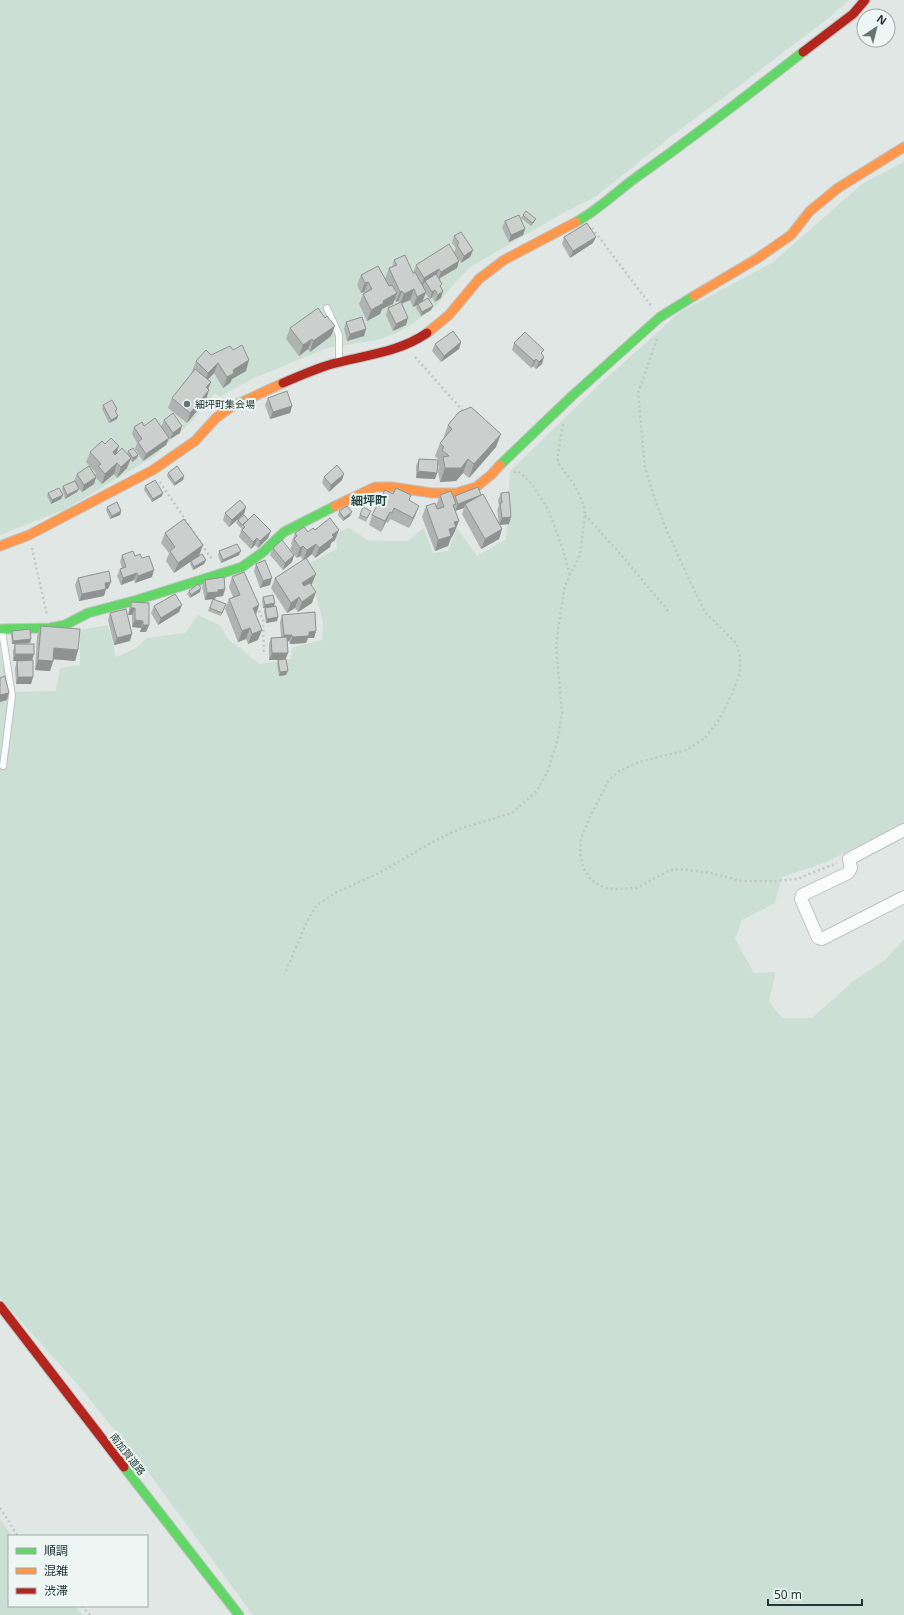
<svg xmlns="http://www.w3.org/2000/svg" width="904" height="1615" font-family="'Noto Sans','Noto Sans JP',sans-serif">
  <rect width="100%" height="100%" fill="#e1e7e5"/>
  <g fill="#cbdfd4">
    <polygon points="0,0 849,0 830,17 735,89 674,134 595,197 565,212 470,267 453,285 435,307 412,324 397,333 377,340 327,348 252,379 219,397 215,393 192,421 153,457 66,509 0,535"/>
    <polygon points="904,162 904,823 824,863 782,877 775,903 742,920 735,939 754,973 776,972 769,1001 782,1018 812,1018 852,982 885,960 904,939 904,1615 253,1615 148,1472 80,1387 0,1298 0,651 12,692 56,691 60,668 80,665 80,630 108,625 116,657 136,648 147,638 185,633 198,615 220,625 228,639 260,664 291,659 292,648 322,640 323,622 308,564 337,549 336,533 349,528 368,540 384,541 408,541 424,528 433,553 448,551 457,528 477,556 506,539 510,471 602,382 680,312 772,263 862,184"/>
    <polygon points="0,1519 12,1536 9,1536 9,1606 74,1606 83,1615 0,1615"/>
  </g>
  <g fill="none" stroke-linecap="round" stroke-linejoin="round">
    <defs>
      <g id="lane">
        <polyline points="327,308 339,335 339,362"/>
        <polyline points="2,631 12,696 3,766"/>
      </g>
      <polyline id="street" points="904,830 849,859 851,868 848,873 802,895 801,899 818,938 822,939 904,897"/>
      <g id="fast">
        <path d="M576,222C597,211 615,193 634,179C692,138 748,95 803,52"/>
        <polyline points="500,465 572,396 660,317 694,296"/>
        <polyline points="2,629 50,628 65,625 88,613 137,600 242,567 263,552 284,532 335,506"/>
        <polyline points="124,1467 239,1615"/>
      </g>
      <g id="slow">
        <polyline points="694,296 758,258 791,235 810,211 838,188 904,147"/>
        <polyline points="427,333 449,315 479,279 504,260 576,222"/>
        <polyline points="335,506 375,487 392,487 432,493 456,493 476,487 491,475 500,465"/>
        <polyline points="0,546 29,535 153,470 195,441 216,418 231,407 283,383"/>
      </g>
      <g id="jam">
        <polyline points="803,52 853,14 865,0"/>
        <path d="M283,383C299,376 315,369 332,364C364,355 398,353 427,333"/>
        <polyline points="0,1306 124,1467"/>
      </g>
    </defs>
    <use href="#lane" stroke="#bec3c2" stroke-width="8"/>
    <use href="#street" stroke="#bec3c2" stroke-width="14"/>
    <use href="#fast" stroke="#bec4c2" stroke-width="11"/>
    <use href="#slow" stroke="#bec4c2" stroke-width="11"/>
    <use href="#jam" stroke="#bec4c2" stroke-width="11"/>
    <g stroke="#bfc7c5" stroke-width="2.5" stroke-dasharray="2 3" stroke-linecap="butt">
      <polyline points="592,228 652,307"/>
      <polyline points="657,339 638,393 645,468 654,497 666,529 695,592 705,612 737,644 740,658 740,673 732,694 720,718 705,738 687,750 636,763 619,771 609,780 589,819 581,839 580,853 583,868 591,880 605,888 619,889 637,888 668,871 679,869 711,873 741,881 776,881 797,879 837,863"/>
      <polyline points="415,357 464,412"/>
      <polyline points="514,472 518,471 532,484 549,511 563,550 570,575"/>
      <polyline points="160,482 213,561"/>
      <polyline points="585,515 623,557 669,612"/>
      <polyline points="32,548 47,615"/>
      <polyline points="257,606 263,620 264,655"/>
      <polyline points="286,971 307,921 317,905 335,893 379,873 438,839 462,828 512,813 537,791 543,780 548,770 558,738 562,712 556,646 559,623 565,585 580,555 585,515 584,506 575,486 558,463 558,454 563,424"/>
      <polyline points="0,1508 18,1536"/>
      <polyline points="82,1606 90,1615"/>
    </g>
    <use href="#lane" stroke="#fafbfb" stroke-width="6"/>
    <use href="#street" stroke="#fafbfb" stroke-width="12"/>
    <use href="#fast" stroke="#63d668" stroke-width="9"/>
    <use href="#slow" stroke="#ff974d" stroke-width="9"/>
    <use href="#jam" stroke="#b3261e" stroke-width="9"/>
  </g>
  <g fill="#afb3b2">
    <polygon points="523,215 534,222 531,226 521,218"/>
    <polygon points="505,221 525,229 523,235 509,242 502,228"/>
    <polygon points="454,236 473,250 470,257 461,263 454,252 456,248 452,243"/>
    <polygon points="564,237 593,243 570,258 562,244"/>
    <polygon points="394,260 413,273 416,265 459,261 457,268 439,279 441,288 441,298 435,302 432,297 430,299 425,293 422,302 431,310 421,316 416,308 417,305 413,307 410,300 402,304 406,325 393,331 386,315 388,308 399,303 398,301 396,302 395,299 393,304 382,309 380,314 367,321 359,304 363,294 364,293 364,292 361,293 357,285 361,275 385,279 389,268 392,267"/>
    <polygon points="346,322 366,329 364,336 347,341 344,329"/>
    <polygon points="290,328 331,336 310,352 308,349 299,356 286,339"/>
    <polygon points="461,342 459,349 441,362 432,351 435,344"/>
    <polygon points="514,343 542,355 542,364 536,369 533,366 531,368 512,350"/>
    <polygon points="211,355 246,371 232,379 230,383 223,388 214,373 208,379 208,389 206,400 187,423 168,408 172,398 193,372 192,371 196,361"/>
    <polygon points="268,398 292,406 290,413 270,419 265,405"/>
    <polygon points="103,405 117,409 116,412 117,419 109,423 102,409"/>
    <polygon points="164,420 180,433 170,439 161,427"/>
    <polygon points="448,425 496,447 469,478 463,473 456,481 440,482 438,471 439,466 438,465 437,473 435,479 416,478 416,466 419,459 438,460 438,459 435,456 440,443 443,439"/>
    <polygon points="144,426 169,438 166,445 143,461 135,449 137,443 132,434 134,427"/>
    <polygon points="105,444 119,446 116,454 127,454 128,451 138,455 137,458 132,462 130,460 127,468 117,478 114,474 102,484 96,478 94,484 82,492 77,486 79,489 77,492 65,499 62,489 63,486 74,481 77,474 95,475 96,473 86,462 90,452"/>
    <polygon points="168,473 184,476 183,480 174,486 167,476"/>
    <polygon points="324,477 342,480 329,492 322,483"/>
    <polygon points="145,486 162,496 152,502 144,490"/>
    <polygon points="48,493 63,495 61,499 51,504 47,496"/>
    <polygon points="501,493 509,524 500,525 502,529 499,539 481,549 462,514 464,508 455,511 455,531 452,537 451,538 448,546 435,551 422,517 426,506 437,509 436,506 440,495 454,499 455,496 481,495 499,523 497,510 499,506 498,500"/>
    <polygon points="411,495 409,500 415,516 409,528 390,519 388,523 386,522 381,532 369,525 372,515"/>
    <polygon points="107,507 121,511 120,515 110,519 106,510"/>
    <polygon points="246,507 244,514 229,527 223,520 225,513"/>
    <polygon points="339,511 350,516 343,521 338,515"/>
    <polygon points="371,511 366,522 358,518 360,515"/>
    <polygon points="238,520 248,520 268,538 258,548 255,545 251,549 239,537 242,527 241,528 236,523"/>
    <polygon points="315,530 335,540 331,543 330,547 315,558 312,554 307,558 312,584 311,585 312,603 298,612 295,608 287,613 271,588 275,578 303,560 300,556 297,558 294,555 292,562 283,570 270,555 273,548 294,554 290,549 292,545 291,544 295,533 308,532"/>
    <polygon points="165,533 199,556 193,560 206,560 204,564 193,570 190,564 191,561 174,573 166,561 169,553 161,543"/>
    <polygon points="219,551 239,555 221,563 218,555"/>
    <polygon points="122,555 135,556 142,558 152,577 135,583 134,580 121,585 117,576 120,569 122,568 120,562"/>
    <polygon points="256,564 270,585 260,588 254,571"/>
    <polygon points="232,577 256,615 258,640 248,644 246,639 238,642 225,609 229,599 233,597 229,587"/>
    <polygon points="78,578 108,589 106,589 104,596 79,601 75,585"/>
    <polygon points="205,580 225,589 223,596 216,597 215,599 213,599 226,604 221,616 208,611 213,599 205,600 202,587"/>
    <polygon points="189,591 200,592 190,598 187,594"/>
    <polygon points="263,597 274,606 277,621 266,623 264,611 265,608 263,608 262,600"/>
    <polygon points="131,602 149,625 146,632 140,632 141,628 132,627 132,615 128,615 129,609"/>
    <polygon points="154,606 179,612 158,625 151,613"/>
    <polygon points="110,613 130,641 114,645 108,620"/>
    <polygon points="282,615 316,631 314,638 308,638 306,643 290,644 289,641 287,642 288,653 285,660 286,675 279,676 277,664 278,660 284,660 269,660 269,644 271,638 281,637 280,622"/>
    <polygon points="41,626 78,650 75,661 54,659 50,671 35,670 37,636"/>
    <polygon points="12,631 30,643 12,644 11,634"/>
    <polygon points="15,644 32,660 33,677 31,684 16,684 15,668 17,661 13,661 13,651"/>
  </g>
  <g fill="#8e9291">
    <polygon points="536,219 534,222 531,226 532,223"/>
    <polygon points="525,229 523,235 509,242 511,235"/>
    <polygon points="596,237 593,243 570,258 573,251"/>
    <polygon points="473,250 470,257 461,263 464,256"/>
    <polygon points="459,261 457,268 438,279 441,272"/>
    <polygon points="439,269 436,276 425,281 424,284 422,285 424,278"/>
    <polygon points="368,282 364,292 361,293 365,283"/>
    <polygon points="414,289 410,300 400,304 404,294"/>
    <polygon points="435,290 432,297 430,299 432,292"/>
    <polygon points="402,291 398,301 396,302 400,292"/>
    <polygon points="443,291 441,298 435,302 438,295"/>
    <polygon points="426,292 422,303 413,307 417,297"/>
    <polygon points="397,293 393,304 382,309 380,314 367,321 371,310 383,301"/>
    <polygon points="433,306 431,310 421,316 422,312"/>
    <polygon points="408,318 406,325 393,331 396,324"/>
    <polygon points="335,326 331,336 310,352 313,341"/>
    <polygon points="366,329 364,336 347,341 350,334"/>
    <polygon points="312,339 308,349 299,356 303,345"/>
    <polygon points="461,342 459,349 441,362 444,356"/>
    <polygon points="544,357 542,364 536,369 539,362"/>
    <polygon points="536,359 533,366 531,368 534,361"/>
    <polygon points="249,360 246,371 232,379 230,383 223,388 227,377 233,370"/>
    <polygon points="218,363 214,373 204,384 208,373"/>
    <polygon points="211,382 207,392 206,387"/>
    <polygon points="209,390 206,400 187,423 190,413"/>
    <polygon points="292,406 290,413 270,419 273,412"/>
    <polygon points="118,416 117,419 109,423 111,420"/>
    <polygon points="182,426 180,433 170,439 173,433"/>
    <polygon points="501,434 496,447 469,478 474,464"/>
    <polygon points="169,438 166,445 143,461 146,454"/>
    <polygon points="119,446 115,457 113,452"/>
    <polygon points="138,455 137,458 132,462 133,458"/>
    <polygon points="131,458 127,468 117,478 121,467"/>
    <polygon points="468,459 463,473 456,481 440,482 445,468"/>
    <polygon points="117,463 114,474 102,484 105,474"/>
    <polygon points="418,471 437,473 435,479 416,478"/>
    <polygon points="344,474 342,480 329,492 331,485"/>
    <polygon points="184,476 183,480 174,486 175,483"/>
    <polygon points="96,477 94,484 82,492 84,485"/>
    <polygon points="79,489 77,492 65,499 67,495"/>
    <polygon points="163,493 162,496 152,502 153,499"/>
    <polygon points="63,495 61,499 51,504 52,500"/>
    <polygon points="481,495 465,504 464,508 455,511 458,504"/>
    <polygon points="419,506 415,516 409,528 413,518"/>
    <polygon points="246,507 244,514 229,527 232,520"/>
    <polygon points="121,511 120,515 110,519 112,516"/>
    <polygon points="352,512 350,516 343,521 344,518"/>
    <polygon points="390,512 386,522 381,532 385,521"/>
    <polygon points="511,517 509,524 499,525 502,518"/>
    <polygon points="459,521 455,531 452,537 451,538 448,546 435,551 438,540 449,529 454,522"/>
    <polygon points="502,529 499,539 481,549 485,539"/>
    <polygon points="339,530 335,540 331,543 330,547 315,558 319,548 332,535"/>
    <polygon points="271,531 268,538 258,548 260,541"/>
    <polygon points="257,538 255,545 251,549 253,542"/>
    <polygon points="316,544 312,554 303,561 307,550"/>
    <polygon points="203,545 199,556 174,573 178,563"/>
    <polygon points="303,546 300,556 297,558 300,548"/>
    <polygon points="241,551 239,555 221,563 223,560"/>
    <polygon points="294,555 292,562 283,570 285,563"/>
    <polygon points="206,560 204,564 193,570 194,567"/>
    <polygon points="154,570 152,577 135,583 138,576"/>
    <polygon points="137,573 134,580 121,585 123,578"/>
    <polygon points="316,574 312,584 298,593 302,583"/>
    <polygon points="272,578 270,585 260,588 263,581"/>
    <polygon points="111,582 108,589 106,589 104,596 79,601 82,594 105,583"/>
    <polygon points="201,588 200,592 190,598 191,595"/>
    <polygon points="225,589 223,596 216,597 215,599 205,600 207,593 218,590"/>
    <polygon points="316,592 312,603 298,612 302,602"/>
    <polygon points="299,597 295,608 287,613 291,603"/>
    <polygon points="275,603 274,606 263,608 265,605"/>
    <polygon points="182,605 179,612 158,625 161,618"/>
    <polygon points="259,605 256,615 253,608"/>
    <polygon points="131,608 135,608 132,615 128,615"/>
    <polygon points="278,617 277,621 266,623 267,619"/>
    <polygon points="135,620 143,621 141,628 132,627"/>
    <polygon points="143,625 149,625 146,632 140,632"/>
    <polygon points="250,628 246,639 238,642 242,631"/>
    <polygon points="262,630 258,640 248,644 252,634"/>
    <polygon points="316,631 314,638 308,638 306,643 290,644 292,637 309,632"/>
    <polygon points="132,634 130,641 114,645 117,638"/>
    <polygon points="284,635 292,635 289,641 282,642"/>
    <polygon points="31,639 30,643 12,644 13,641"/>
    <polygon points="54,648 78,650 75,661 51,659"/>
    <polygon points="272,653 288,653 285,660 269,660"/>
    <polygon points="15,654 34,654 32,661 13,661"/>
    <polygon points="38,660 53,661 50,671 35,670"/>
    <polygon points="288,671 286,675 279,676 280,672"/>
    <polygon points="18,677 33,677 31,684 16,684"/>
    <polygon points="9,693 7,700 0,702 0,695"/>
  </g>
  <g fill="#cbd0cf" stroke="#8e9291">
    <polygon points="526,211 536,219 532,223 523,215"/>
    <polygon points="519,215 525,229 511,235 505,221"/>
    <polygon points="587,223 596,237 573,251 564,237"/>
    <polygon points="461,232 473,250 464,256 457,245 459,243 454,236"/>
    <polygon points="449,244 459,261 441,272 439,269 424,278 416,265"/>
    <polygon points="405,255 413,273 415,272 426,292 417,297 414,289 404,294 402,291 400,292 389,268 397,265 394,260"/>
    <polygon points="378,266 389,286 392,285 397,293 383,301 384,303 371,310 363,294 372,289 368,282 365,283 361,275"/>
    <polygon points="436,274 442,284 440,286 443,291 438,295 435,290 432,292 425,281"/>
    <polygon points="428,298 433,306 422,312 418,304"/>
    <polygon points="401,302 408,318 396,324 388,308"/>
    <polygon points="318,308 325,318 327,316 335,326 313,341 312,339 303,345 290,328"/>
    <polygon points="362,317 366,329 350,334 346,322"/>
    <polygon points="453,331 461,342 444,356 435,344"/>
    <polygon points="525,332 544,350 541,353 544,357 539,362 536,359 534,361 514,343"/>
    <polygon points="242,345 249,360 233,370 234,373 227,377 218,363 208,373 196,361 206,350 211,355 230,346 233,350"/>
    <polygon points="195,369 211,382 206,387 209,390 190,413 172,398"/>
    <polygon points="287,391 292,406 273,412 268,398"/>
    <polygon points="112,400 117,409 115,411 118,416 111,420 103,405"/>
    <polygon points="471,407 501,434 474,464 468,459 461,468 445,468 443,457 449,456 442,450 444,447 440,443 452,429 448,425 459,412"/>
    <polygon points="173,413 182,426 173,433 164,420"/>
    <polygon points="155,418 169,438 146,454 138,442 142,439 134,427 142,422 144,426"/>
    <polygon points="111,438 119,446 113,452 115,455 122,448 131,458 121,467 117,463 105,474 98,466 101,464 90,452 102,441 105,444"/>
    <polygon points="133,448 138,455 133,458 128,451"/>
    <polygon points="419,459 438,460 437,473 418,471"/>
    <polygon points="337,465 344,474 331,485 324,477"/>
    <polygon points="89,466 96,477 84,485 77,474"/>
    <polygon points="177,466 184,476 175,483 168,473"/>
    <polygon points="155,480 163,493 153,499 145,486"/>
    <polygon points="75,481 79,489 67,495 63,486"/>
    <polygon points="478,487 481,495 458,504 455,496"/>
    <polygon points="59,488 63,495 52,500 48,493"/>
    <polygon points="396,488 411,495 409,500 419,506 413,518 394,508 392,513 390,512 385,521 372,515 385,490 393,494"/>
    <polygon points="451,491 456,504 453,505 459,521 454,522 456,527 449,529 451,536 438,540 426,506 435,503 437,509 444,507 440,495"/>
    <polygon points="509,492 511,517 502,518 500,503 502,503 501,493"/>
    <polygon points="483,494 502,529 485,539 465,504"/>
    <polygon points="240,500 246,507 232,520 225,513"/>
    <polygon points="117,502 121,511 112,516 107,507"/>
    <polygon points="347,506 352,512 344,518 339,511"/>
    <polygon points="363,507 371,511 367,518 360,515"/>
    <polygon points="254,514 271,531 260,541 257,538 253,542 242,530 245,527 243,525"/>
    <polygon points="244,515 248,520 242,525 238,520"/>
    <polygon points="330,518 339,530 332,535 334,537 319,548 316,544 307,550 303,546 300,548 294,539 297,536 295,533 304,527 308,532 313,528 315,530"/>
    <polygon points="184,519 203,545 178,563 170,551 175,547 165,533"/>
    <polygon points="282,540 294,555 285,563 273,548"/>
    <polygon points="237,544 241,551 223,560 219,551"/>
    <polygon points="133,551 135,556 140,554 142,558 149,556 154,570 138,576 137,573 123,578 120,569 126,567 122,555"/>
    <polygon points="202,554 206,560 194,567 191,561"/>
    <polygon points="306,558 316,574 302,583 304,586 310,583 316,592 302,602 299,597 291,603 275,578"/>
    <polygon points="265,560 272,578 263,581 256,564"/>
    <polygon points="109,571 111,582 105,583 106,589 82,594 78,578"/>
    <polygon points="244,572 259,605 253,608 262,630 252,634 250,628 242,631 229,599 240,595 232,577"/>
    <polygon points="224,577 225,589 218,590 218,592 207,593 205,580"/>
    <polygon points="198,584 201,588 191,595 189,591"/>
    <polygon points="175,594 182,605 161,618 154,606"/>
    <polygon points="273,595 275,603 265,605 263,597"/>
    <polygon points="213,599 226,604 222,613 210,608"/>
    <polygon points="131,602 149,603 149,625 143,625 143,621 135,620 135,608 131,608"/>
    <polygon points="276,606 278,617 267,619 265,608"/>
    <polygon points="126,609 132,634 117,638 110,613"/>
    <polygon points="315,612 316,631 309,632 309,636 292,637 292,635 284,635 282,615"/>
    <polygon points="41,626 80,629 78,650 54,648 53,661 38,660"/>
    <polygon points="30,629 31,639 13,641 12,631"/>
    <polygon points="287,637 288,653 272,653 271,638"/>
    <rect x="15" y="644" width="19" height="10"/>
    <polygon points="286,659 288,671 280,672 278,660"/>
    <polygon points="33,660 33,677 18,677 17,661"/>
    <polygon points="5,676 9,693 0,695 0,678"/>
  </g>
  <circle fill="#647573" stroke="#eef6f3" stroke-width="1.5" cx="187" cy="404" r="4"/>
  <g text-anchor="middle" stroke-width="4" stroke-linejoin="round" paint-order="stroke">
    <g font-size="10" fill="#213735" stroke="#eef6f3" text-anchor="start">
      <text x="195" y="408">細坪町集会場</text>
    </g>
    <g font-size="10" fill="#213735" stroke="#eef6f3">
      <text transform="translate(128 1454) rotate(52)" y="4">南加賀道路</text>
    </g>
    <g font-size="12" font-weight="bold" fill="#1f4744" stroke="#eef6f3">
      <text x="369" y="505">細坪町</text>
    </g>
  </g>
  <rect x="8" y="1535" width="140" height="72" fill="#eef6f3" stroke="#9caaa7"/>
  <rect x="16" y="1548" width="20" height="6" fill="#63d668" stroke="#9caaa7"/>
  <text x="44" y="1555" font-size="12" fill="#213735">順調</text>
  <rect x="16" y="1568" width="20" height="6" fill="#ff974d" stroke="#9caaa7"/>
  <text x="44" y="1575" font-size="12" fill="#213735">混雑</text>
  <rect x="16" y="1588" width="20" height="6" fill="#b3261e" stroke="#9caaa7"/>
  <text x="44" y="1595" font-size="12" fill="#213735">渋滞</text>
  <g transform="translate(876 28) rotate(35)"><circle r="19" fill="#eef6f3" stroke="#9caaa7"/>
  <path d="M0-3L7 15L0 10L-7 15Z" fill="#647573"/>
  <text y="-6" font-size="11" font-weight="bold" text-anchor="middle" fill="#213735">N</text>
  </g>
  <path d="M768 1599v6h94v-6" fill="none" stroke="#213735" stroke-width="2"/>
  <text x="774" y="1599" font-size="12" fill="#213735" stroke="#eef6f3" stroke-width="3" paint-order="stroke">50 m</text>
</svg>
